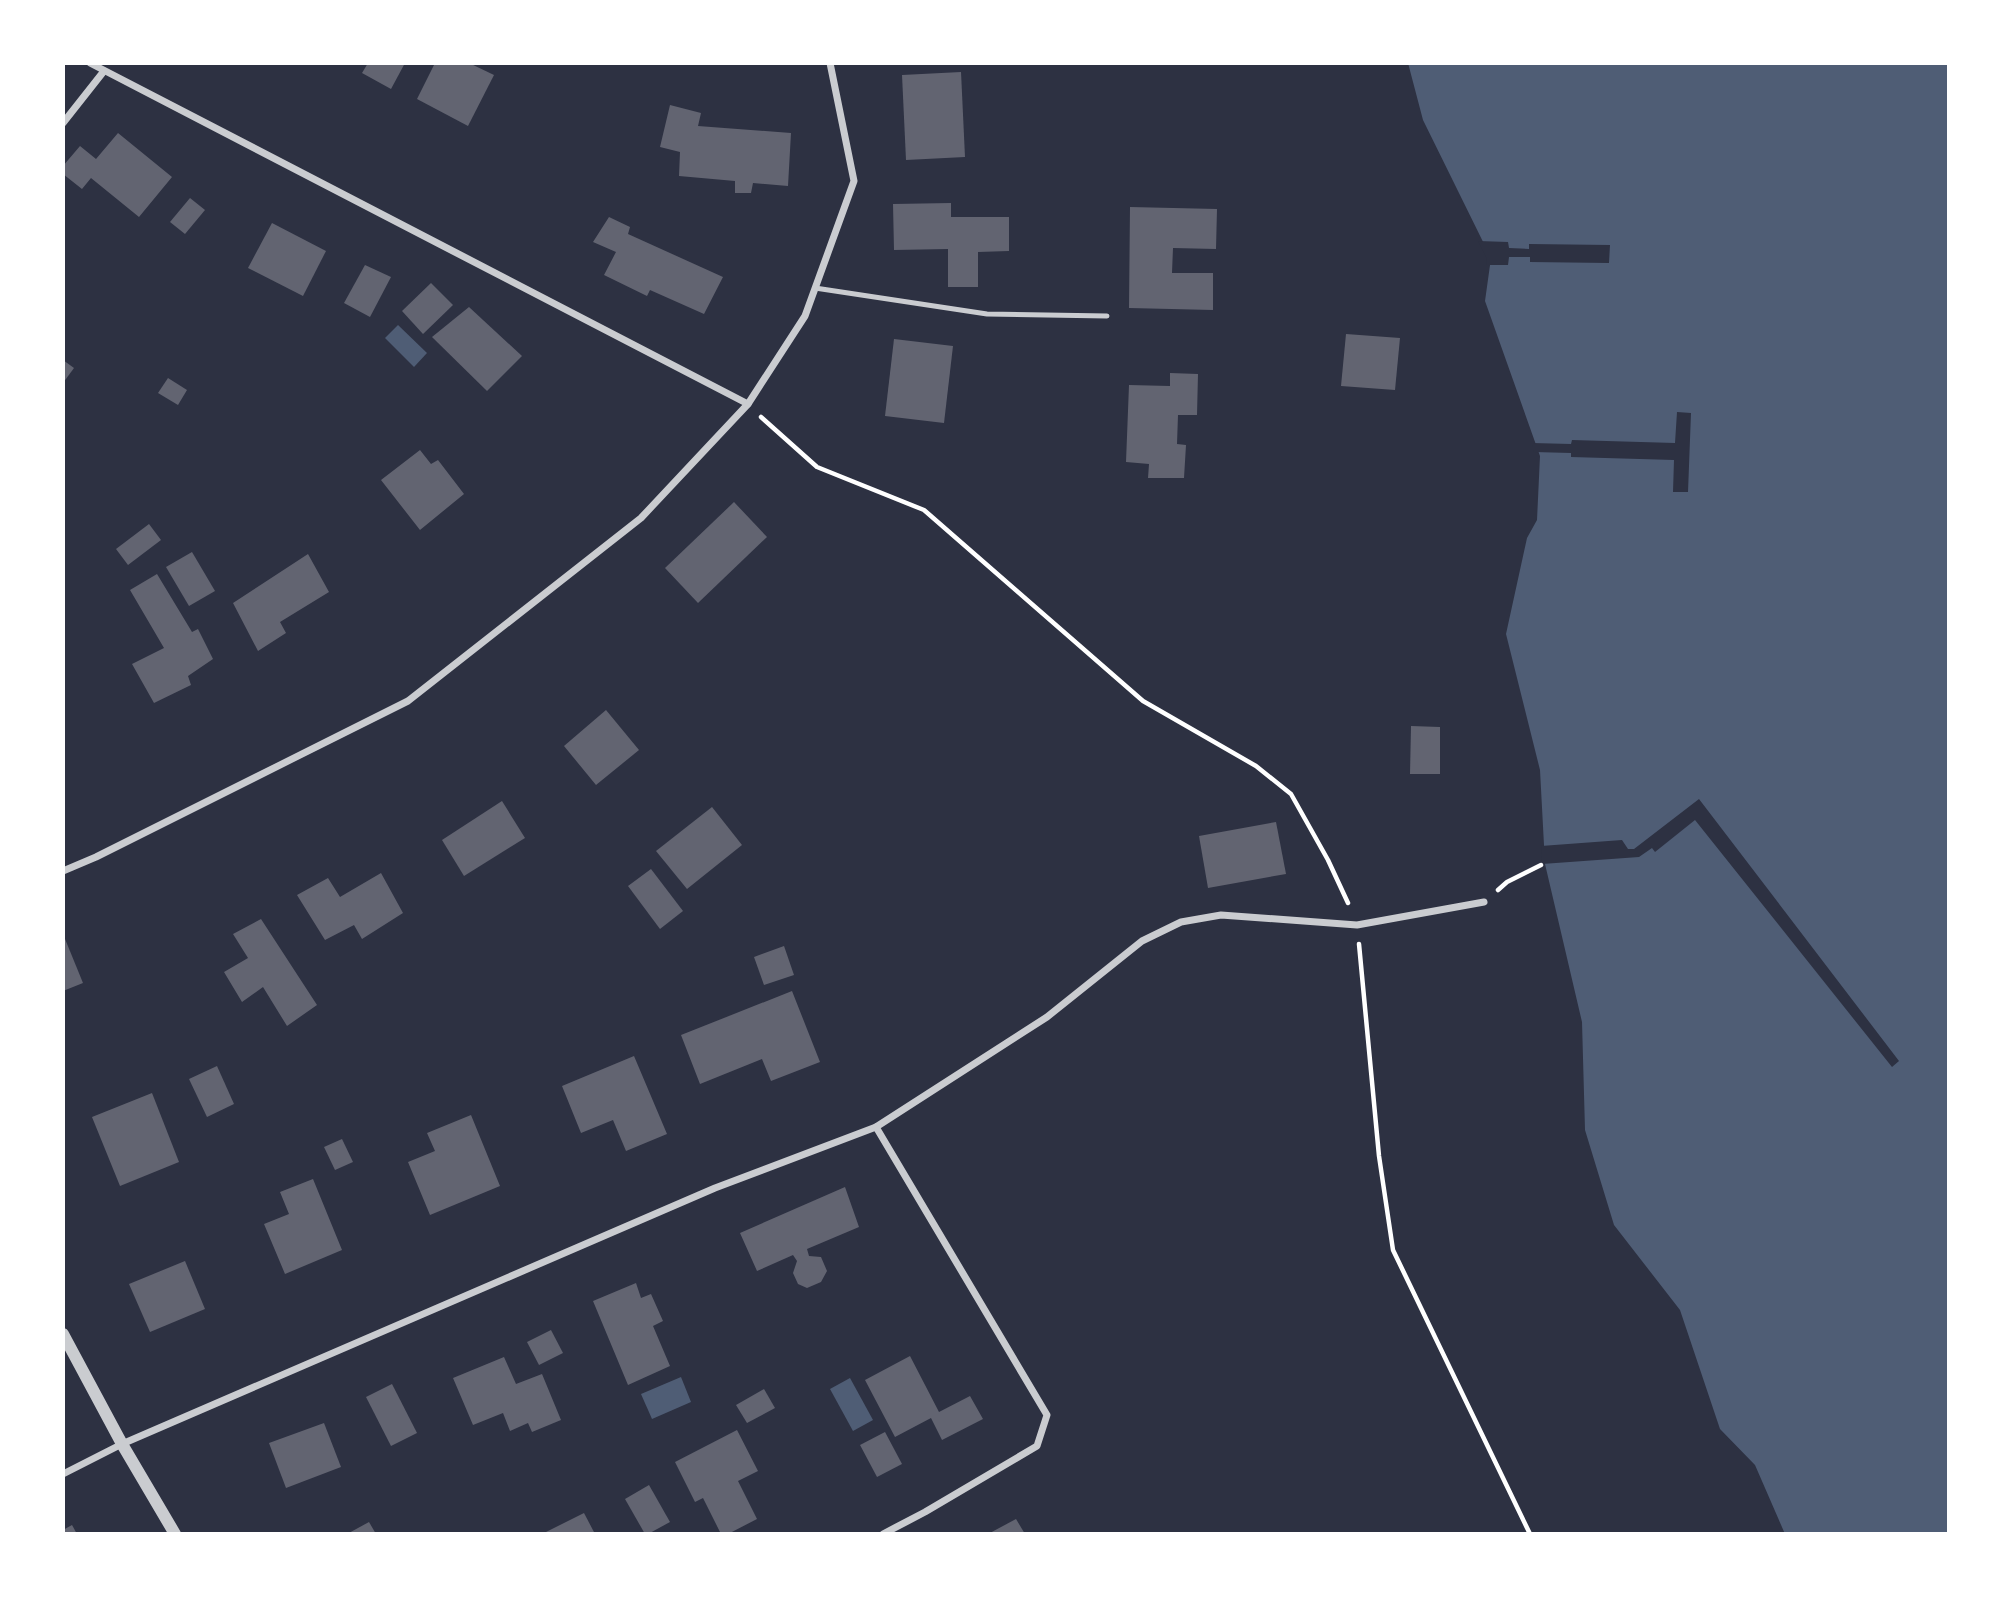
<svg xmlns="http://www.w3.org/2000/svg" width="2012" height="1597" font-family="Rubik,sans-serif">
  <rect width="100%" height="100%" fill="#2d3142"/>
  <g fill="#4f5d75">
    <polygon points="1408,63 1949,63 1949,1534 1785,1534 1755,1465 1720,1429 1680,1310 1614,1225 1585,1130 1582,1022 1545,864 1540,770 1506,634 1527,538 1537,520 1540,456 1485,301 1491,258 1423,120"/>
    <polygon points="398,325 427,353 414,367 385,338"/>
    <polygon points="681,1377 691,1402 652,1419 641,1394"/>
    <polygon points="850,1378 873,1420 853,1431 830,1389"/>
  </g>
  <g fill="#2d3142">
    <polygon points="1478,241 1508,242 1509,248 1529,249 1529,244 1610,245 1609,263 1530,262 1530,257 1509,257 1508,265 1486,265 1487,259"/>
    <polygon points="1677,412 1691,413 1688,492 1673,492 1674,460 1571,457 1571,453 1534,452 1532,445 1532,443 1571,444 1572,440 1675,443"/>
    <polygon points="1699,799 1899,1061 1892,1067 1695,820 1655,852 1652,848 1639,857 1542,864 1541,846 1622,840 1628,849 1634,849"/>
  </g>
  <g fill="#626471">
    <polygon points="368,63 405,63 391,89 362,73"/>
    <polygon points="435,63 469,63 494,75 468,126 417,99"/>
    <polygon points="961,72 965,157 906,160 902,75"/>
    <polygon points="670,105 701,113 698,126 791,133 788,186 753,183 751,193 735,193 735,181 679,176 680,152 660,147"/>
    <polygon points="118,133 172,177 139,217 91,178 82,189 63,174 63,166 80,146 96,159"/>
    <polygon points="190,198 205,210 185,234 170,222"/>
    <polygon points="951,203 951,217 1009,217 1009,251 978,252 978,287 948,287 948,249 894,250 893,204"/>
    <polygon points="1130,207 1217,209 1216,249 1173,248 1172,273 1213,273 1213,310 1129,308"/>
    <polygon points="609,217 630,227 628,234 723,277 704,314 650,290 647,296 604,275 616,252 593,242"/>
    <polygon points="272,223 326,251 303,296 248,268"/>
    <polygon points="365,265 391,277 370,317 344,303"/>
    <polygon points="431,283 453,305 423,334 402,311"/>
    <polygon points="469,307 522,356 487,391 432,337"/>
    <polygon points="1346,334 1400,338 1395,390 1341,386"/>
    <polygon points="894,339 953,346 944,423 885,416"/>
    <polygon points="63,360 74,368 63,383"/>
    <polygon points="1170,373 1198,374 1197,415 1178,415 1177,444 1186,445 1184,478 1148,478 1149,464 1126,462 1129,385 1170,386"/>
    <polygon points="168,378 187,390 178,405 158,393"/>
    <polygon points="420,450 431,464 438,460 464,494 420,530 381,480"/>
    <polygon points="734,502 767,537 698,603 665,568"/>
    <polygon points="149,524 161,540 128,565 116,549"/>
    <polygon points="192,552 215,591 189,606 166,567"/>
    <polygon points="308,554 329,592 280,622 286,633 258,651 233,603"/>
    <polygon points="157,574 192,632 198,629 213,659 188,676 191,685 154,703 132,664 164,648 130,590"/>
    <polygon points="606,710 639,750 596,785 564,746"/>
    <polygon points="1411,726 1440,727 1440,774 1410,774"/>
    <polygon points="502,801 525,838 464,876 442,840"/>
    <polygon points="712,807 742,845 687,889 656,851"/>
    <polygon points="1276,822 1286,874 1208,888 1199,836"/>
    <polygon points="651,869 683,911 660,929 628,886"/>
    <polygon points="381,873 403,913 362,939 354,925 325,940 297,895 328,878 340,897"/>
    <polygon points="261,919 317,1005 287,1026 263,987 242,1002 224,972 248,958 233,934"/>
    <polygon points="63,934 83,983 63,991"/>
    <polygon points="784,946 794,975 764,985 754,957"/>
    <polygon points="792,991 820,1062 771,1081 762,1059 700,1084 681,1035"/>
    <polygon points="634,1056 667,1134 626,1151 613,1120 581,1133 562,1086"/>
    <polygon points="217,1066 234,1104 207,1117 189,1079"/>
    <polygon points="152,1093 179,1162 120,1186 92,1117"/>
    <polygon points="471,1115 500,1186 430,1215 408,1162 435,1151 427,1133"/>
    <polygon points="342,1139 353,1162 335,1170 324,1147"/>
    <polygon points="313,1179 342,1250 285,1274 264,1224 289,1214 280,1192"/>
    <polygon points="845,1187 859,1227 807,1249 809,1256 821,1257 827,1271 821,1282 807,1288 798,1284 793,1273 797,1261 793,1255 757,1271 740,1233"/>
    <polygon points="185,1261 205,1309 150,1332 129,1284"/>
    <polygon points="636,1283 641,1298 651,1294 663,1321 653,1326 670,1366 628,1385 593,1301"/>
    <polygon points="551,1330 563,1353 539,1365 527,1342"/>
    <polygon points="910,1356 939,1412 970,1396 983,1419 942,1440 931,1418 895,1437 865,1380"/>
    <polygon points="504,1357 516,1384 542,1374 561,1420 532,1432 528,1423 510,1431 503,1413 473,1425 453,1378"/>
    <polygon points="392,1384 417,1433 391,1446 366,1397"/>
    <polygon points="764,1389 775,1408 747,1423 736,1405"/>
    <polygon points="324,1423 341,1467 286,1488 269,1443"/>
    <polygon points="737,1430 758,1471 738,1481 757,1519 728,1534 721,1534 703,1498 695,1502 675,1462"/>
    <polygon points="885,1432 902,1464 877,1477 860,1445"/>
    <polygon points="649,1485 670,1522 648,1534 645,1534 625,1499"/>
    <polygon points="584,1513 595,1534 542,1534"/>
    <polygon points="1016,1519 1025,1534 988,1534"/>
    <polygon points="369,1522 376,1534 347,1534"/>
    <polygon points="72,1525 77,1534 63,1534 63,1530"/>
  </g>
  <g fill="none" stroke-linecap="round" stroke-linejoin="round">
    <g stroke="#fff" stroke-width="4.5">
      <polyline points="761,417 817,467 924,510 1143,701 1256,766 1291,794 1328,860 1348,903"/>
      <polyline points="1498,890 1507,882 1541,865"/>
      <polyline points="1359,944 1379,1156 1393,1250 1530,1534"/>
    </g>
    <polyline stroke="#caccd0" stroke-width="5" points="815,288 987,314 1107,316"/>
    <g stroke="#caccd0" stroke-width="7">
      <polyline points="90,63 748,404"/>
      <polyline points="63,123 104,71"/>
      <polyline points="63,871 96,857 408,701 641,518 748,404 805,316 854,181 830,63"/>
      <polyline points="876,1127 1047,1415 1037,1446 925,1512 883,1534"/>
      <polyline points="63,1474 122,1444 715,1188 876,1127 1047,1017 1142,941 1181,922 1221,915 1357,925 1484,902"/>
    </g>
    <polyline stroke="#caccd0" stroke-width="12" points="63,1334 122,1444 175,1534"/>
  </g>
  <rect width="2012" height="1597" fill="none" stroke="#ffffff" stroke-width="130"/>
</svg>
